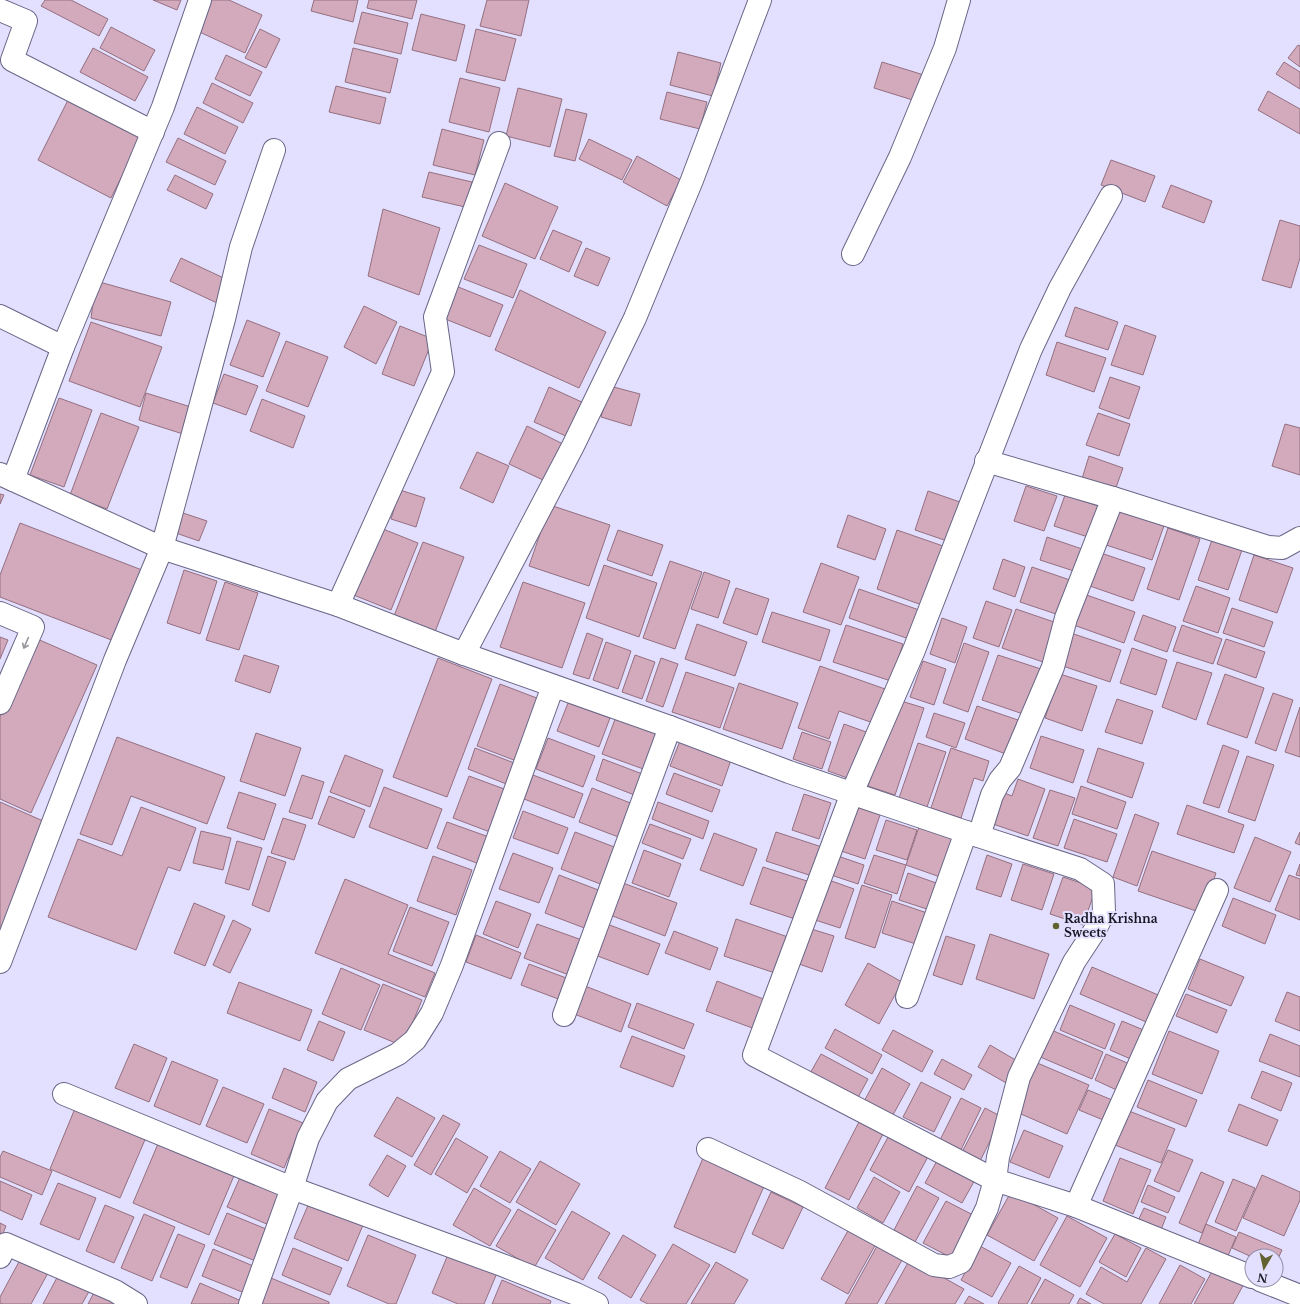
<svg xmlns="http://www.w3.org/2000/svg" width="1300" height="1304" font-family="'Libre Baskerville',serif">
  <rect width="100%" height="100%" fill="#e3e0ff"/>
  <g fill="#d2aabc" stroke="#946f80">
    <polygon points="45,0 71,0 108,19 99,36 41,6"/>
    <polygon points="153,0 181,0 177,10"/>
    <polygon points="207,0 229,0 262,15 245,53 193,29"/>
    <polygon points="314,0 358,0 353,22 311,11"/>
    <polygon points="369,0 417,0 412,19 367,8"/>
    <polygon points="487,0 529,0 521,36 480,26"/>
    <polygon points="362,12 408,23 401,54 354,43"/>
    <polygon points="421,14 465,25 456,61 412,50"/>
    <polygon points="111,27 155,50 144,71 100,48"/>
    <polygon points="260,29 280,39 266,68 245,58"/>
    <polygon points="476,29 516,39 505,81 466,72"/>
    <polygon points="1298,45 1300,46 1300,67 1288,58"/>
    <polygon points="93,48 148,77 135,101 80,72"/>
    <polygon points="353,48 398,59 390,93 345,82"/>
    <polygon points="678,52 721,63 713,96 670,85"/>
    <polygon points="226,55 262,72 250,96 215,79"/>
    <polygon points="882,62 927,76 919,102 874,88"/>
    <polygon points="1284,62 1300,72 1300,89 1276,74"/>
    <polygon points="460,78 500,88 489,132 449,122"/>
    <polygon points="212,83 253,103 243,123 203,103"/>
    <polygon points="336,86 386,98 380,124 329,112"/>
    <polygon points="518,88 562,99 550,147 506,136"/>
    <polygon points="1268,91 1300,109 1300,134 1258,110"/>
    <polygon points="667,92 707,102 700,129 660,119"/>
    <polygon points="68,100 141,138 111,198 38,160"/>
    <polygon points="197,107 238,127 225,154 184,134"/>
    <polygon points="566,109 587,114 575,161 554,156"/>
    <polygon points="442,129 484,140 475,175 433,165"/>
    <polygon points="178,138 226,161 215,185 166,162"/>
    <polygon points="589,139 632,160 622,180 579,159"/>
    <polygon points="637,156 681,180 667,206 623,182"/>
    <polygon points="1111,160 1155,176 1145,202 1101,185"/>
    <polygon points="429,172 472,182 465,207 422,197"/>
    <polygon points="175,175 213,194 206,209 167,190"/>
    <polygon points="505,183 558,207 535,259 482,236"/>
    <polygon points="1171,185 1212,201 1204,223 1162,207"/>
    <polygon points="383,209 440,228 419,295 368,276"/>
    <polygon points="1280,220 1300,226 1300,258 1291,288 1262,280"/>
    <polygon points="553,230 582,242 569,272 540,259"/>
    <polygon points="479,245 527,264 513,298 464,279"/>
    <polygon points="586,248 610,258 598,286 574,276"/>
    <polygon points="181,258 228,280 217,303 170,281"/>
    <polygon points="441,280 503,305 490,337 428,312"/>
    <polygon points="96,281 171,302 161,336 91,318"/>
    <polygon points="520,290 606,332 579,388 495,350"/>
    <polygon points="364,306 397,322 376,364 344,347"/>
    <polygon points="1075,307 1118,322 1108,350 1065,336"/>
    <polygon points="247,320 280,333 263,377 230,365"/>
    <polygon points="91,322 162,347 140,407 69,381"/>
    <polygon points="1125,325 1156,336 1143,375 1111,365"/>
    <polygon points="400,326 433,339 414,386 382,374"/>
    <polygon points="286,341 328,357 308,407 266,391"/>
    <polygon points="1057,342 1106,358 1094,392 1046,375"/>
    <polygon points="224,374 258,386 246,415 213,403"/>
    <polygon points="1110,377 1140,387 1129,419 1099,408"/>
    <polygon points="610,386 640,394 631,426 601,417"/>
    <polygon points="549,387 584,403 568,437 534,422"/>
    <polygon points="146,393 191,407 183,434 139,420"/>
    <polygon points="59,398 92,410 64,487 30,475"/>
    <polygon points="262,399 305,416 293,448 250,431"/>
    <polygon points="101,413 139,427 107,509 70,495"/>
    <polygon points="1098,413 1130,424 1119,456 1086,445"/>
    <polygon points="1285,424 1300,428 1300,475 1272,466"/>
    <polygon points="527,426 563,444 545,481 509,464"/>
    <polygon points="477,452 509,466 493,503 460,488"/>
    <polygon points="1089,456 1123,468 1114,493 1081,482"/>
    <polygon points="1026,486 1057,496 1044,531 1014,521"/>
    <polygon points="400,490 425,498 416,527 391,519"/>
    <polygon points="928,491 963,503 950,542 915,530"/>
    <polygon points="0,494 4,495 0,504"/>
    <polygon points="1065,495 1098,506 1088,537 1054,526"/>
    <polygon points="1117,504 1166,520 1152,560 1103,544"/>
    <polygon points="550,505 610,525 589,586 529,566"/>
    <polygon points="177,511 207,521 199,541 170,531"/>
    <polygon points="848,515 886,529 875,560 837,547"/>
    <polygon points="20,523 142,570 114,641 0,597 0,575"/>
    <polygon points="378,527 418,543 391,610 351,594"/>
    <polygon points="1168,528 1200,539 1179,600 1147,589"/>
    <polygon points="618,530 663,545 652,576 607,560"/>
    <polygon points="897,530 943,546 922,605 877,589"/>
    <polygon points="1047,537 1085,550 1077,572 1040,560"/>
    <polygon points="1213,537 1243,547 1228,590 1198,580"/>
    <polygon points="423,542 464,557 435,632 394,616"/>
    <polygon points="1098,552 1145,568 1133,601 1087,585"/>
    <polygon points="1254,555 1293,568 1277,613 1239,600"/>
    <polygon points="1003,559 1025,567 1015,597 993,589"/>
    <polygon points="670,561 702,572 675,649 643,638"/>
    <polygon points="821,563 859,577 841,625 803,612"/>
    <polygon points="604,565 657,583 639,637 586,618"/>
    <polygon points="1032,567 1070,580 1059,615 1020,602"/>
    <polygon points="184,570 217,581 200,634 167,623"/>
    <polygon points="704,572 730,581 718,618 691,609"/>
    <polygon points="225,582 258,593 239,650 206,640"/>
    <polygon points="523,582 585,603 562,668 500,647"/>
    <polygon points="1196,586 1230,598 1218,633 1183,621"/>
    <polygon points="736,588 769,599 757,635 723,623"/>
    <polygon points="859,589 922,611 912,640 849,618"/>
    <polygon points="1078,592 1135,612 1124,643 1068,623"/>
    <polygon points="986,601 1012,610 999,647 973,638"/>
    <polygon points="1232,608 1273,622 1264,647 1223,633"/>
    <polygon points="1016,609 1057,623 1043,662 1002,648"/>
    <polygon points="772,612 830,630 820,661 762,642"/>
    <polygon points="1143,615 1176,627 1167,652 1134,640"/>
    <polygon points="942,618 967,627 955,663 930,654"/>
    <polygon points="697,624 747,642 735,676 685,659"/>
    <polygon points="846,625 903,644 891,681 833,662"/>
    <polygon points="1182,625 1222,639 1213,664 1173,651"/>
    <polygon points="1068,632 1121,650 1110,682 1057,664"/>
    <polygon points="587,633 603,639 589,679 573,674"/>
    <polygon points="0,637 8,640 0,659"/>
    <polygon points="35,638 97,665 31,813 0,799 0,717"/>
    <polygon points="1226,639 1265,652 1256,678 1217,664"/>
    <polygon points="606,642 631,651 618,689 593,680"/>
    <polygon points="964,643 989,652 968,712 943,703"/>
    <polygon points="1132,648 1167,660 1156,695 1120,683"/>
    <polygon points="244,655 279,666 270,693 235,681"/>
    <polygon points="635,655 655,662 642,699 622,692"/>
    <polygon points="998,655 1041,669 1026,715 982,700"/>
    <polygon points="438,658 492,679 447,797 393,777"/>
    <polygon points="661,658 678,664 663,707 646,701"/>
    <polygon points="923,661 946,669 934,705 910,697"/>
    <polygon points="1177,662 1212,673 1196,720 1162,707"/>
    <polygon points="820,666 888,690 876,724 839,711 829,739 798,728"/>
    <polygon points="686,672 734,688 720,728 672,712"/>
    <polygon points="1060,674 1097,686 1082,731 1045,718"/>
    <polygon points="1225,674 1264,688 1247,738 1207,724"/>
    <polygon points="739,683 798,703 782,749 723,729"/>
    <polygon points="500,684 542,700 519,762 477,746"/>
    <polygon points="1273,693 1293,700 1276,751 1255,743"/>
    <polygon points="1117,699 1153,711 1142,744 1105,732"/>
    <polygon points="898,700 924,708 895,795 868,786"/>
    <polygon points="568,703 610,718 599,747 557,731"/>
    <polygon points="977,706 1018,720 1006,754 965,739"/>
    <polygon points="1300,707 1300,757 1285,752"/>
    <polygon points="934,713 965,723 956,748 926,737"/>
    <polygon points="617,714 661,731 646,770 602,754"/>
    <polygon points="844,724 869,733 853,780 828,771"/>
    <polygon points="802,732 831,742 822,769 793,759"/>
    <polygon points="256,733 301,748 285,796 240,781"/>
    <polygon points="1041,736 1084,750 1073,783 1030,768"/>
    <polygon points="117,737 225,777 207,824 131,796 112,845 80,834"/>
    <polygon points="548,738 595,756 583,787 536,769"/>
    <polygon points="680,741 731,760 722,786 670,766"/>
    <polygon points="918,743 946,752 927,807 899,798"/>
    <polygon points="1223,745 1239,751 1219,808 1203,803"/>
    <polygon points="475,748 517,764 509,785 468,769"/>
    <polygon points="951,748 989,761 983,781 974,778 961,818 931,808"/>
    <polygon points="1098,748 1144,763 1132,798 1087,782"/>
    <polygon points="345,755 383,770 370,807 330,792"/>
    <polygon points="1247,756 1274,765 1255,821 1228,812"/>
    <polygon points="603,759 645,775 637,796 596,780"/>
    <polygon points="674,773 720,790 712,812 666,794"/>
    <polygon points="302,775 324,782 312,819 289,812"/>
    <polygon points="533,775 583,794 574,818 524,799"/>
    <polygon points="469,776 507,790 490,832 453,818"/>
    <polygon points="1018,779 1045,789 1028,836 990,823 1002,792 1012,796"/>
    <polygon points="1081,786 1126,802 1117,829 1072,814"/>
    <polygon points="384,787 442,809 427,849 369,827"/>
    <polygon points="592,788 633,804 621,838 579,822"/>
    <polygon points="1050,790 1075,798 1058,846 1033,838"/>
    <polygon points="239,792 276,804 264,840 227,828"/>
    <polygon points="804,794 831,803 819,839 792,830"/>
    <polygon points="329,796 365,810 354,838 318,824"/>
    <polygon points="0,802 50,824 0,937"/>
    <polygon points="658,802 709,821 703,839 652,819"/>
    <polygon points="1187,805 1244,825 1234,853 1177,834"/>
    <polygon points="853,806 880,815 865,859 838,850"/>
    <polygon points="141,807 196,828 180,871 168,867 136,950 48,917 78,839 122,856"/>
    <polygon points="523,811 568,828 558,854 513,838"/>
    <polygon points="1135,814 1159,823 1137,886 1113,877"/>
    <polygon points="283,818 306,825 294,860 271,853"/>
    <polygon points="1074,819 1117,834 1107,862 1064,848"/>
    <polygon points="886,820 917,830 907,860 876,850"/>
    <polygon points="447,822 489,837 479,864 437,848"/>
    <polygon points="650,824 691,839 683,859 642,843"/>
    <polygon points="919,827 956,840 943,878 906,865"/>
    <polygon points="201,831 231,838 223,870 193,863"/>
    <polygon points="575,832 617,848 603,885 561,869"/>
    <polygon points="776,832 822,847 812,876 766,861"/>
    <polygon points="1300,832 1300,845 1295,843"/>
    <polygon points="714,833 757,849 743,886 700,870"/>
    <polygon points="1255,837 1291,852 1270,902 1234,888"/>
    <polygon points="237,841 262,848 249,890 225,883"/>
    <polygon points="644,850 681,864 669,897 632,883"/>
    <polygon points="1152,851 1216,873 1202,913 1138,891"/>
    <polygon points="513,853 553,868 539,903 499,889"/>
    <polygon points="832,854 864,865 858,884 825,873"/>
    <polygon points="874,855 906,865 897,894 864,883"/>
    <polygon points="987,855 1012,864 1001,897 976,889"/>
    <polygon points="268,856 286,862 269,912 252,905"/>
    <polygon points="433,856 472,870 456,915 417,901"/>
    <polygon points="1023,864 1054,874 1042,910 1011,900"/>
    <polygon points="1300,864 1300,876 1296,875"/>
    <polygon points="763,867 807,881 795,919 750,904"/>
    <polygon points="908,873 939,884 930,910 899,900"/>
    <polygon points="559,875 601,891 587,929 545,913"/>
    <polygon points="1289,875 1300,879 1300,920 1275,910"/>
    <polygon points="1063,877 1096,888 1083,925 1050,914"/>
    <polygon points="345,879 408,905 388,954 435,973 425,997 315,953"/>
    <polygon points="826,879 854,889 840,928 812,919"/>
    <polygon points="623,883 677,903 665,936 610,915"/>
    <polygon points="862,885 892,895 875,948 845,938"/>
    <polygon points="1233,898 1276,915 1265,944 1222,926"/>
    <polygon points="496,901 531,914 518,948 483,934"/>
    <polygon points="892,901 930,914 919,945 882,933"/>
    <polygon points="194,903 225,916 205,966 174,953"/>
    <polygon points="410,907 449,922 432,966 393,951"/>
    <polygon points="736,919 788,937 775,973 724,956"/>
    <polygon points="233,920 251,929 230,973 213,965"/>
    <polygon points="537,924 582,940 569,975 524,958"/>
    <polygon points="607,924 660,944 648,975 595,955"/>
    <polygon points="808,928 834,936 822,972 796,963"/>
    <polygon points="674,931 718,948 710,970 665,953"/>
    <polygon points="990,934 1049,954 1034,999 976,979"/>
    <polygon points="476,935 521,953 511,979 466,962"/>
    <polygon points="946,936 975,945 962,985 933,975"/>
    <polygon points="1200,959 1244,977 1231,1006 1188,989"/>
    <polygon points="868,963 902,982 879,1024 845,1005"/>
    <polygon points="529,964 569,979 561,1000 521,985"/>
    <polygon points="1092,967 1163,997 1151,1024 1080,994"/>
    <polygon points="341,968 380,985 361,1030 322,1014"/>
    <polygon points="717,981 766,1000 755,1029 706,1011"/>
    <polygon points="239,982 312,1010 300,1041 227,1013"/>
    <polygon points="383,984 422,1000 403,1046 364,1030"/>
    <polygon points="585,986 631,1004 621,1032 574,1014"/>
    <polygon points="1287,992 1300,997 1300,1031 1275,1021"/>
    <polygon points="1186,994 1227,1010 1217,1033 1176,1016"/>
    <polygon points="637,1003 694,1024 684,1049 628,1027"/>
    <polygon points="1070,1005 1115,1024 1105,1049 1060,1030"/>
    <polygon points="319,1021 345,1032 333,1061 307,1050"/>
    <polygon points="1122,1021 1146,1031 1133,1060 1110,1050"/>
    <polygon points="835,1029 882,1055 872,1074 825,1048"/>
    <polygon points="1049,1029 1103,1052 1092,1079 1038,1056"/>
    <polygon points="893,1030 933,1051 922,1072 882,1050"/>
    <polygon points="1169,1031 1219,1051 1202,1094 1152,1074"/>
    <polygon points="1270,1034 1300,1046 1300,1077 1259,1061"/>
    <polygon points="632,1036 685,1056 673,1087 620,1067"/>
    <polygon points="134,1044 167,1058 149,1102 115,1088"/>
    <polygon points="990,1045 1019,1062 1008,1084 978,1067"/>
    <polygon points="821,1054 868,1079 855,1103 808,1077"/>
    <polygon points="1106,1054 1132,1065 1121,1092 1095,1080"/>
    <polygon points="942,1059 972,1075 964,1090 934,1074"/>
    <polygon points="172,1061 218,1080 200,1125 154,1106"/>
    <polygon points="1035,1062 1089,1085 1067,1134 1014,1111"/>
    <polygon points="284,1068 317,1082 305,1112 272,1098"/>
    <polygon points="882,1068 910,1084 889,1122 861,1107"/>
    <polygon points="1262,1071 1292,1083 1281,1111 1251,1098"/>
    <polygon points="1148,1080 1197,1100 1186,1127 1137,1107"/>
    <polygon points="921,1082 951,1097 934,1132 903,1117"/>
    <polygon points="223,1087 264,1104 247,1143 206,1126"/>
    <polygon points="1088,1090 1117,1102 1108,1122 1079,1110"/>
    <polygon points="397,1097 435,1118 412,1157 374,1136"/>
    <polygon points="961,1098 981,1108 960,1152 939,1142"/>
    <polygon points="1239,1104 1278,1120 1267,1146 1228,1131"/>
    <polygon points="76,1106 147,1135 120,1198 50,1169"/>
    <polygon points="985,1108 1002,1117 978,1165 960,1156"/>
    <polygon points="269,1109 303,1123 284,1168 251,1154"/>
    <polygon points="1129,1111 1175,1129 1161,1163 1115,1145"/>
    <polygon points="443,1115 460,1124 431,1175 414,1165"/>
    <polygon points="861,1118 885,1130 849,1200 825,1188"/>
    <polygon points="892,1130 931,1151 909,1192 870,1170"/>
    <polygon points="1024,1130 1063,1146 1049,1178 1010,1162"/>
    <polygon points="456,1138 488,1157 467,1193 435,1174"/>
    <polygon points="160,1139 236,1171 209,1235 133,1203"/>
    <polygon points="1168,1150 1193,1160 1179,1192 1154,1181"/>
    <polygon points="3,1151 52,1171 42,1195 0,1177 0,1157"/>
    <polygon points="500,1151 531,1169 510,1203 480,1186"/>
    <polygon points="387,1155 406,1166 388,1197 369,1185"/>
    <polygon points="939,1157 976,1178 962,1203 925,1183"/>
    <polygon points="703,1158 765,1184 735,1253 674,1227"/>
    <polygon points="1120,1158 1151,1170 1133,1214 1103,1201"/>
    <polygon points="540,1161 580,1184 556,1225 516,1202"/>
    <polygon points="1201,1172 1224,1182 1202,1233 1179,1223"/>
    <polygon points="242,1173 284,1191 269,1225 227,1207"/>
    <polygon points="1262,1175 1300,1192 1300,1200 1284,1236 1243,1218"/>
    <polygon points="874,1177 900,1192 883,1223 857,1208"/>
    <polygon points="1233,1179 1255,1188 1236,1231 1215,1222"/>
    <polygon points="0,1181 32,1195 22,1220 0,1210"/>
    <polygon points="58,1183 96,1198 79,1240 40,1224"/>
    <polygon points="1148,1185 1175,1197 1168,1213 1141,1202"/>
    <polygon points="917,1186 939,1198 915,1242 894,1230"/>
    <polygon points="474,1188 511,1210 490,1246 453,1225"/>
    <polygon points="771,1192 803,1207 783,1249 752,1234"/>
    <polygon points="1011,1192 1058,1218 1034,1261 987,1235"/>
    <polygon points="946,1201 977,1217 954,1259 923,1243"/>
    <polygon points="309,1203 363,1225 348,1261 294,1238"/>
    <polygon points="105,1205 134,1217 114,1263 86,1251"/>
    <polygon points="1144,1208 1166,1217 1159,1235 1136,1225"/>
    <polygon points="518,1209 556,1230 534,1268 496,1246"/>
    <polygon points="572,1211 610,1233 583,1280 545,1258"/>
    <polygon points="227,1213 271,1231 258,1262 214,1244"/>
    <polygon points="144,1214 175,1227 152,1281 121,1268"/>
    <polygon points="1067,1216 1107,1238 1080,1287 1040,1265"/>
    <polygon points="0,1223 6,1226 0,1241"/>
    <polygon points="1206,1224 1236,1237 1225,1263 1196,1250"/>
    <polygon points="850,1227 877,1242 848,1294 821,1279"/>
    <polygon points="1239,1232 1282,1250 1276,1263 1276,1256 1252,1257 1232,1248"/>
    <polygon points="178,1234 205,1245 187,1288 160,1277"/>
    <polygon points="1115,1234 1141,1248 1126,1277 1099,1262"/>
    <polygon points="368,1235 416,1255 396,1304 389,1304 347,1286"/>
    <polygon points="623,1235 656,1255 631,1298 598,1278"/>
    <polygon points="673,1244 710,1265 686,1304 648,1304 640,1300"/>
    <polygon points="877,1246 902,1260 877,1304 845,1304"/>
    <polygon points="980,1246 1011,1263 992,1297 961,1280"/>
    <polygon points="293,1248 342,1268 330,1295 282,1275"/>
    <polygon points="1146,1248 1166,1259 1141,1304 1104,1304 1086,1294 1101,1267 1127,1282"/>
    <polygon points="213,1249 258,1268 247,1294 202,1276"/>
    <polygon points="449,1252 497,1273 484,1304 458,1304 432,1293"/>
    <polygon points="21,1258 48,1273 31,1304 3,1304 0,1303 0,1297"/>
    <polygon points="910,1259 964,1289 955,1304 885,1304"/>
    <polygon points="716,1262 748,1280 734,1304 691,1304"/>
    <polygon points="1216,1264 1246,1280 1233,1304 1194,1304"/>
    <polygon points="1180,1265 1205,1279 1191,1304 1159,1304"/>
    <polygon points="1019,1266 1041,1278 1027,1304 999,1304 998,1303"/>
    <polygon points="61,1270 92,1286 82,1304 43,1304"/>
    <polygon points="271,1278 329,1302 329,1304 260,1304"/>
    <polygon points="1045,1279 1074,1295 1069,1304 1031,1304"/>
    <polygon points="502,1280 551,1301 550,1304 492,1304"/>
    <polygon points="200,1283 246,1303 245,1304 191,1304"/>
    <polygon points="97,1287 125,1304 88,1304"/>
    <polygon points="969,1296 984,1304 964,1304"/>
    <polygon points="1080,1298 1091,1304 1077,1304"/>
  </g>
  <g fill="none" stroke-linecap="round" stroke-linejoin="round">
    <defs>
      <g id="street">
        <polyline points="0,10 26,21 12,60 153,132"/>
        <polyline points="1111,196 1060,288 1031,349 914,650 852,793 754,1055 995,1180 1076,1206 1252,1277"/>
        <polyline points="853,254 900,157 945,48 959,0"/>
        <polyline points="0,316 63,347"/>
        <polyline points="986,461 1113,498 1268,547 1282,548 1300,538"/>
        <polyline points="0,474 162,548 224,319 241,247 274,150"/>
        <polyline points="13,480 63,347 163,107 200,0"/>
        <polyline points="338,605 443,372 435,317 499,143"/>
        <polyline points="0,613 33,627 0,703"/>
        <polyline points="464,654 573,446 635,318 692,180 760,0"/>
        <polyline points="979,836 992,795 1000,780 1010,768 1053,667 1066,618 1113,498"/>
        <polyline points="0,962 115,660 162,548 338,605 464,654 670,727 789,772 966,832 1080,869 1103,884 1104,912 1095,930 1074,962 1019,1077 998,1157 995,1180 987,1208 961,1262 949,1267 934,1265 798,1191 708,1149"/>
        <polyline points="907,997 966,832"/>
        <polyline points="564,1015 670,727"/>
        <polyline points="64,1094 292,1188 308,1138 327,1101 348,1079 398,1054 415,1040 432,1013 452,965 553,686"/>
        <polyline points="1076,1206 1217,890"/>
        <polyline points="0,1257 6,1244 115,1291 136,1304"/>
        <polyline points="1260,1280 1300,1296"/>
        <polyline points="250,1304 292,1188 502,1265 576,1294 597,1304"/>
      </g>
    </defs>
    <use href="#street" stroke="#696687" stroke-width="24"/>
    <use href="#street" stroke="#fff" stroke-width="22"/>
  </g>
  <defs><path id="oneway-shaft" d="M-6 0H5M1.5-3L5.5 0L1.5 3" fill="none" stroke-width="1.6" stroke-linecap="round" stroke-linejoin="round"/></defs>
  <use stroke="#97969c" href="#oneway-shaft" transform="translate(26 643) rotate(113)"/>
  <circle fill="#626230" stroke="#e3e0ff" stroke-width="1.5" cx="1056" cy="926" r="4"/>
  <g text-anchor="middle" stroke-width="4" stroke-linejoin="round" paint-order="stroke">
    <g font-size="12" font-weight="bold" fill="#181623" stroke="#e3e0ff" text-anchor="start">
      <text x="1064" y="923">Radha Krishna<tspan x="1064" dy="14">Sweets</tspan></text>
    </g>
  </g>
  <g transform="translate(1264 1268) rotate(189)"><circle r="19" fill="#e3e0ff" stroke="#928fa7"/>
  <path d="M0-3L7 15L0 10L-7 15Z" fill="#626230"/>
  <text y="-6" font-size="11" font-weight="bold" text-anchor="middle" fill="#181623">N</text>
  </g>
</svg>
